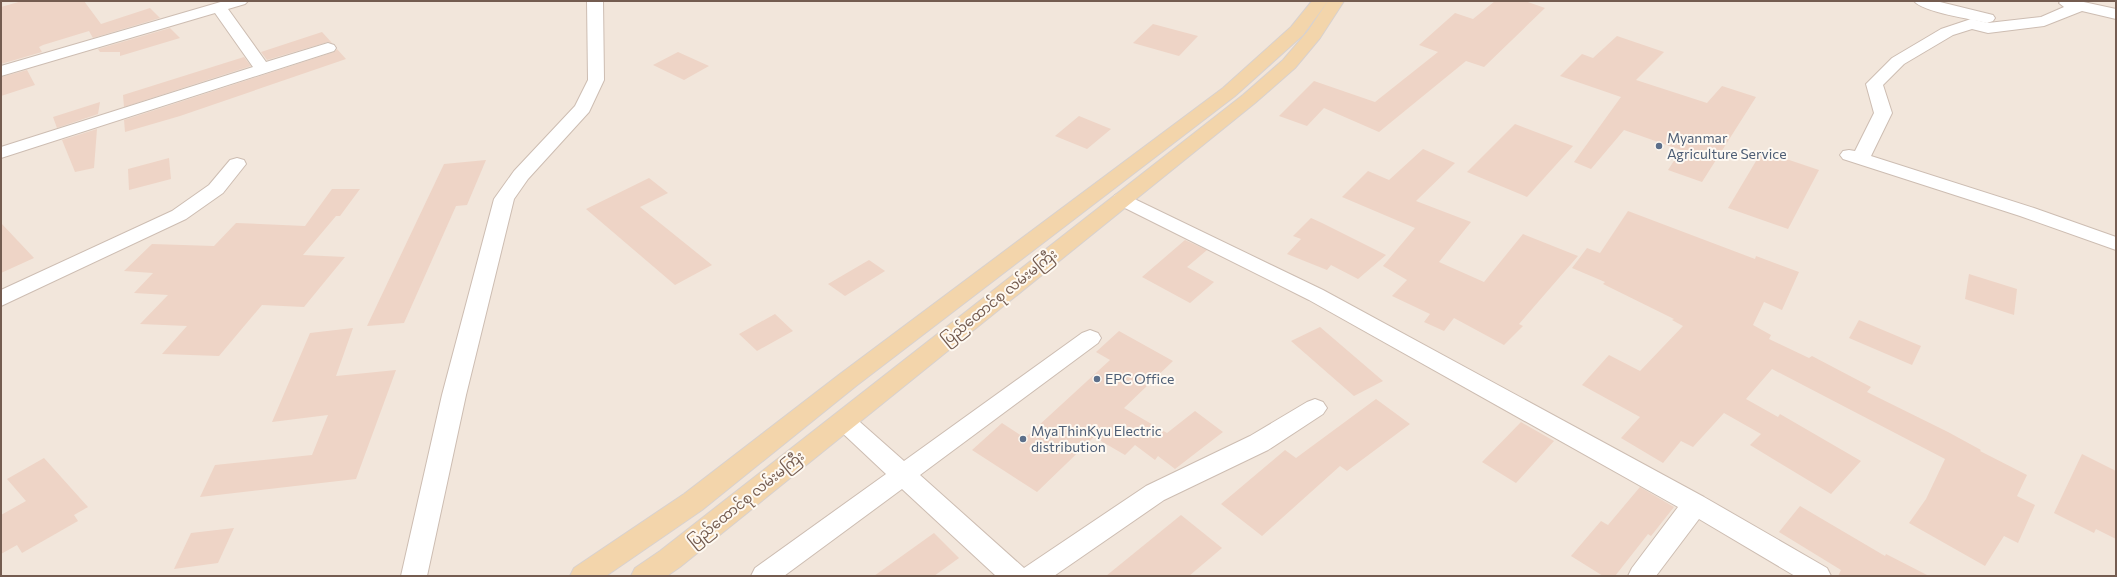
<svg xmlns="http://www.w3.org/2000/svg" width="2117" height="577" font-family="Commissioner,'Noto Sans Myanmar',sans-serif">
  <rect width="100%" height="100%" fill="#fbf4ec"/>
  <rect fill="#f2e6db" x="1" y="1" width="2115" height="575"/>
  <g fill="#eed4c6">
    <polygon points="22,1 84,1 101,24 150,8 160,18 93,38 89,31 43,45 39,47 42,52 1,64 1,7"/>
    <polygon points="1495,1 1525,1 1545,8 1484,67 1466,61 1379,132 1324,108 1307,126 1279,116 1314,81 1375,102 1438,52 1419,45 1455,13 1473,19"/>
    <polygon points="1153,24 1198,36 1179,56 1133,43"/>
    <polygon points="170,28 180,38 120,56 120,52 100,52 98,49"/>
    <polygon points="322,32 332,43 328,42 267,60 261,52"/>
    <polygon points="1617,36 1664,52 1636,80 1707,103 1722,86 1756,97 1702,182 1668,170 1681,150 1624,130 1591,169 1574,162 1621,97 1560,76 1582,54 1593,58"/>
    <polygon points="337,49 346,59 180,116 125,132 124,120 334,52"/>
    <polygon points="678,52 709,66 684,80 653,65"/>
    <polygon points="244,57 251,66 124,107 123,95"/>
    <polygon points="27,70 35,85 1,96 1,77"/>
    <polygon points="100,102 98,114 57,128 53,117"/>
    <polygon points="1079,116 1111,129 1087,149 1055,136"/>
    <polygon points="1515,124 1573,146 1527,197 1467,172"/>
    <polygon points="97,129 94,168 75,172 62,140"/>
    <polygon points="1423,149 1455,163 1416,201 1471,222 1439,262 1484,282 1523,234 1578,256 1519,324 1523,326 1504,345 1454,318 1444,331 1424,322 1430,314 1392,296 1407,280 1383,266 1415,228 1342,197 1368,171 1389,180"/>
    <polygon points="1762,151 1819,170 1788,229 1728,208"/>
    <polygon points="169,158 171,179 129,190 128,169"/>
    <polygon points="486,160 467,205 456,206 404,323 367,326 444,164"/>
    <polygon points="649,178 668,193 640,207 712,265 675,285 586,209"/>
    <polygon points="332,189 360,189 340,216 336,216 303,255 345,257 304,307 262,305 219,356 162,354 187,326 140,324 168,295 134,293 153,273 124,271 152,244 214,246 236,223 305,226"/>
    <polygon points="1628,211 1755,259 1756,256 1799,272 1782,310 1764,302 1753,325 1771,335 1769,339 1809,358 1812,356 1871,387 1867,392 1948,432 1981,450 1980,451 2027,475 2017,496 2035,505 2018,543 2004,536 1985,566 1909,523 1926,499 1945,459 1772,369 1746,399 1778,417 1780,414 1861,461 1831,494 1750,445 1761,434 1724,413 1693,447 1681,441 1663,463 1621,438 1640,417 1582,385 1609,355 1640,371 1683,326 1672,320 1674,319 1603,284 1605,282 1572,268 1587,248 1600,253"/>
    <polygon points="1311,218 1322,223 1386,255 1358,279 1331,265 1327,270 1287,254 1301,239 1293,236"/>
    <polygon points="1,223 34,258 1,273"/>
    <polygon points="1185,240 1207,250 1187,267 1214,282 1190,303 1142,277"/>
    <polygon points="869,260 885,271 845,296 828,284"/>
    <polygon points="1969,274 2017,289 2014,315 1965,299"/>
    <polygon points="775,314 793,331 757,351 739,334"/>
    <polygon points="1859,320 1921,346 1912,365 1849,338"/>
    <polygon points="1320,327 1383,381 1354,396 1291,341"/>
    <polygon points="353,328 336,376 396,370 356,479 200,497 215,465 312,455 328,415 272,422 310,333"/>
    <polygon points="1119,331 1173,361 1124,408 1167,433 1195,411 1223,432 1175,469 1158,456 1155,460 1135,445 1125,455 1094,437 1037,492 972,450 1002,423 1025,438 1110,360 1096,352"/>
    <polygon points="1376,399 1410,424 1347,471 1340,466 1262,536 1221,504 1285,450 1296,458"/>
    <polygon points="1521,422 1554,441 1516,483 1482,462"/>
    <polygon points="2082,454 2116,471 2116,539 2096,529 2094,533 2054,513"/>
    <polygon points="44,458 88,507 74,515 78,521 22,553 17,545 1,554 1,515 26,501 7,479"/>
    <polygon points="1640,487 1674,507 1651,536 1648,534 1615,576 1603,576 1571,556 1601,521 1608,525"/>
    <polygon points="1800,506 1885,556 1886,554 1929,576 1838,576 1841,570 1779,532"/>
    <polygon points="1181,515 1222,548 1189,576 1106,576"/>
    <polygon points="234,528 218,563 174,569 191,533"/>
    <polygon points="934,533 959,558 934,576 874,576"/>
  </g>
  <g fill="none" stroke-linecap="round" stroke-linejoin="round">
    <defs>
      <g id="minor">
        <polygon points="224,1 248,1 245,4 228,9 266,62 328,43 334,45 336,48 334,51 1,158 1,147 253,67 215,13 1,76 1,66"/>
        <polygon points="587,1 603,1 604,80 589,112 528,179 514,199 466,395 427,576 401,576 442,395 494,199 514,171 575,106 588,80"/>
        <path d="M1914,1H1936L1993,15L1995,18L1993,21L1987,23C1972,19 1922,12 1914,1Z"/>
        <polygon points="2061,1 2079,1 2116,9 2116,19 2082,11 2044,26 1988,33 1972,29 1953,35 1904,64 1883,85 1892,113 1871,156 2034,208 2116,237 2116,250 2020,216 1843,159 1840,155 1843,151 1849,150 1855,151 1874,113 1866,84 1892,58 1941,29 1971,19 1988,23 2041,17 2064,7 2059,3"/>
        <polygon points="237,158 244,160 246,164 223,193 186,219 1,306 1,290 172,211 209,185 230,160"/>
        <polygon points="1122,193 1323,290 1704,497 1827,568 1831,576 1795,576 1699,519 1656,576 1628,576 1632,568 1678,507 1309,300 1115,203 1112,199 1115,195"/>
        <polygon points="1090,330 1098,333 1101,338 1098,343 920,475 1024,568 1146,486 1250,436 1307,402 1315,399 1323,402 1327,408 1323,414 1268,450 1164,500 1054,576 996,576 902,489 784,576 751,576 755,568 886,474 836,427 832,421 836,415 844,412 852,415 904,461 1082,333"/>
      </g>
      <g id="primary">
        <polygon points="1312,1 1328,1 1303,35 1235,96 856,386 702,510 606,576 570,576 574,568 684,494 840,374 1223,88 1291,27"/>
        <polygon points="1328,1 1344,1 1320,38 1295,68 1255,103 680,567 667,576 631,576 635,568 660,551 1243,95 1283,60 1308,31"/>
      </g>
    </defs>
    <use href="#minor" stroke="#cdbdb2" stroke-width="2"/>
    <use href="#primary" stroke="#d8d1ce" stroke-width="2"/>
    <use href="#minor" fill="#fff" fill-rule="evenodd"/>
    <use href="#primary" fill="#f3d5ab" fill-rule="evenodd"/>
  </g>
  <g fill="#5c6f8a" stroke="#fef9f2" stroke-width="1.5">
    <circle cx="1659" cy="146" r="4"/>
    <circle cx="1097" cy="379" r="4"/>
    <circle cx="1023" cy="439" r="4"/>
  </g>
  <g text-anchor="middle" stroke-width="4" stroke-linejoin="round" paint-order="stroke">
    <g font-size="14" fill="#4e5e75" stroke="#fef9f2" text-anchor="start">
      <text x="1667" y="143">Myanmar<tspan x="1667" dy="16">Agriculture Service</tspan></text>
      <text x="1105" y="384">EPC Office</text>
      <text x="1031" y="436">MyaThinKyu Electric<tspan x="1031" dy="16">distribution</tspan></text>
    </g>
    <g font-size="14" fill="#745c50" stroke="#fef9f2">
      <text transform="translate(999 297) rotate(-39)" y="5">ပြည်ထောင်စု လမ်းမကြီး</text>
      <text transform="translate(746 499) rotate(-39)" y="5">ပြည်ထောင်စု လမ်းမကြီး</text>
    </g>
  </g>
  <rect width="2117" height="577" fill="none" stroke="#745c50" stroke-width="4"/>
</svg>
